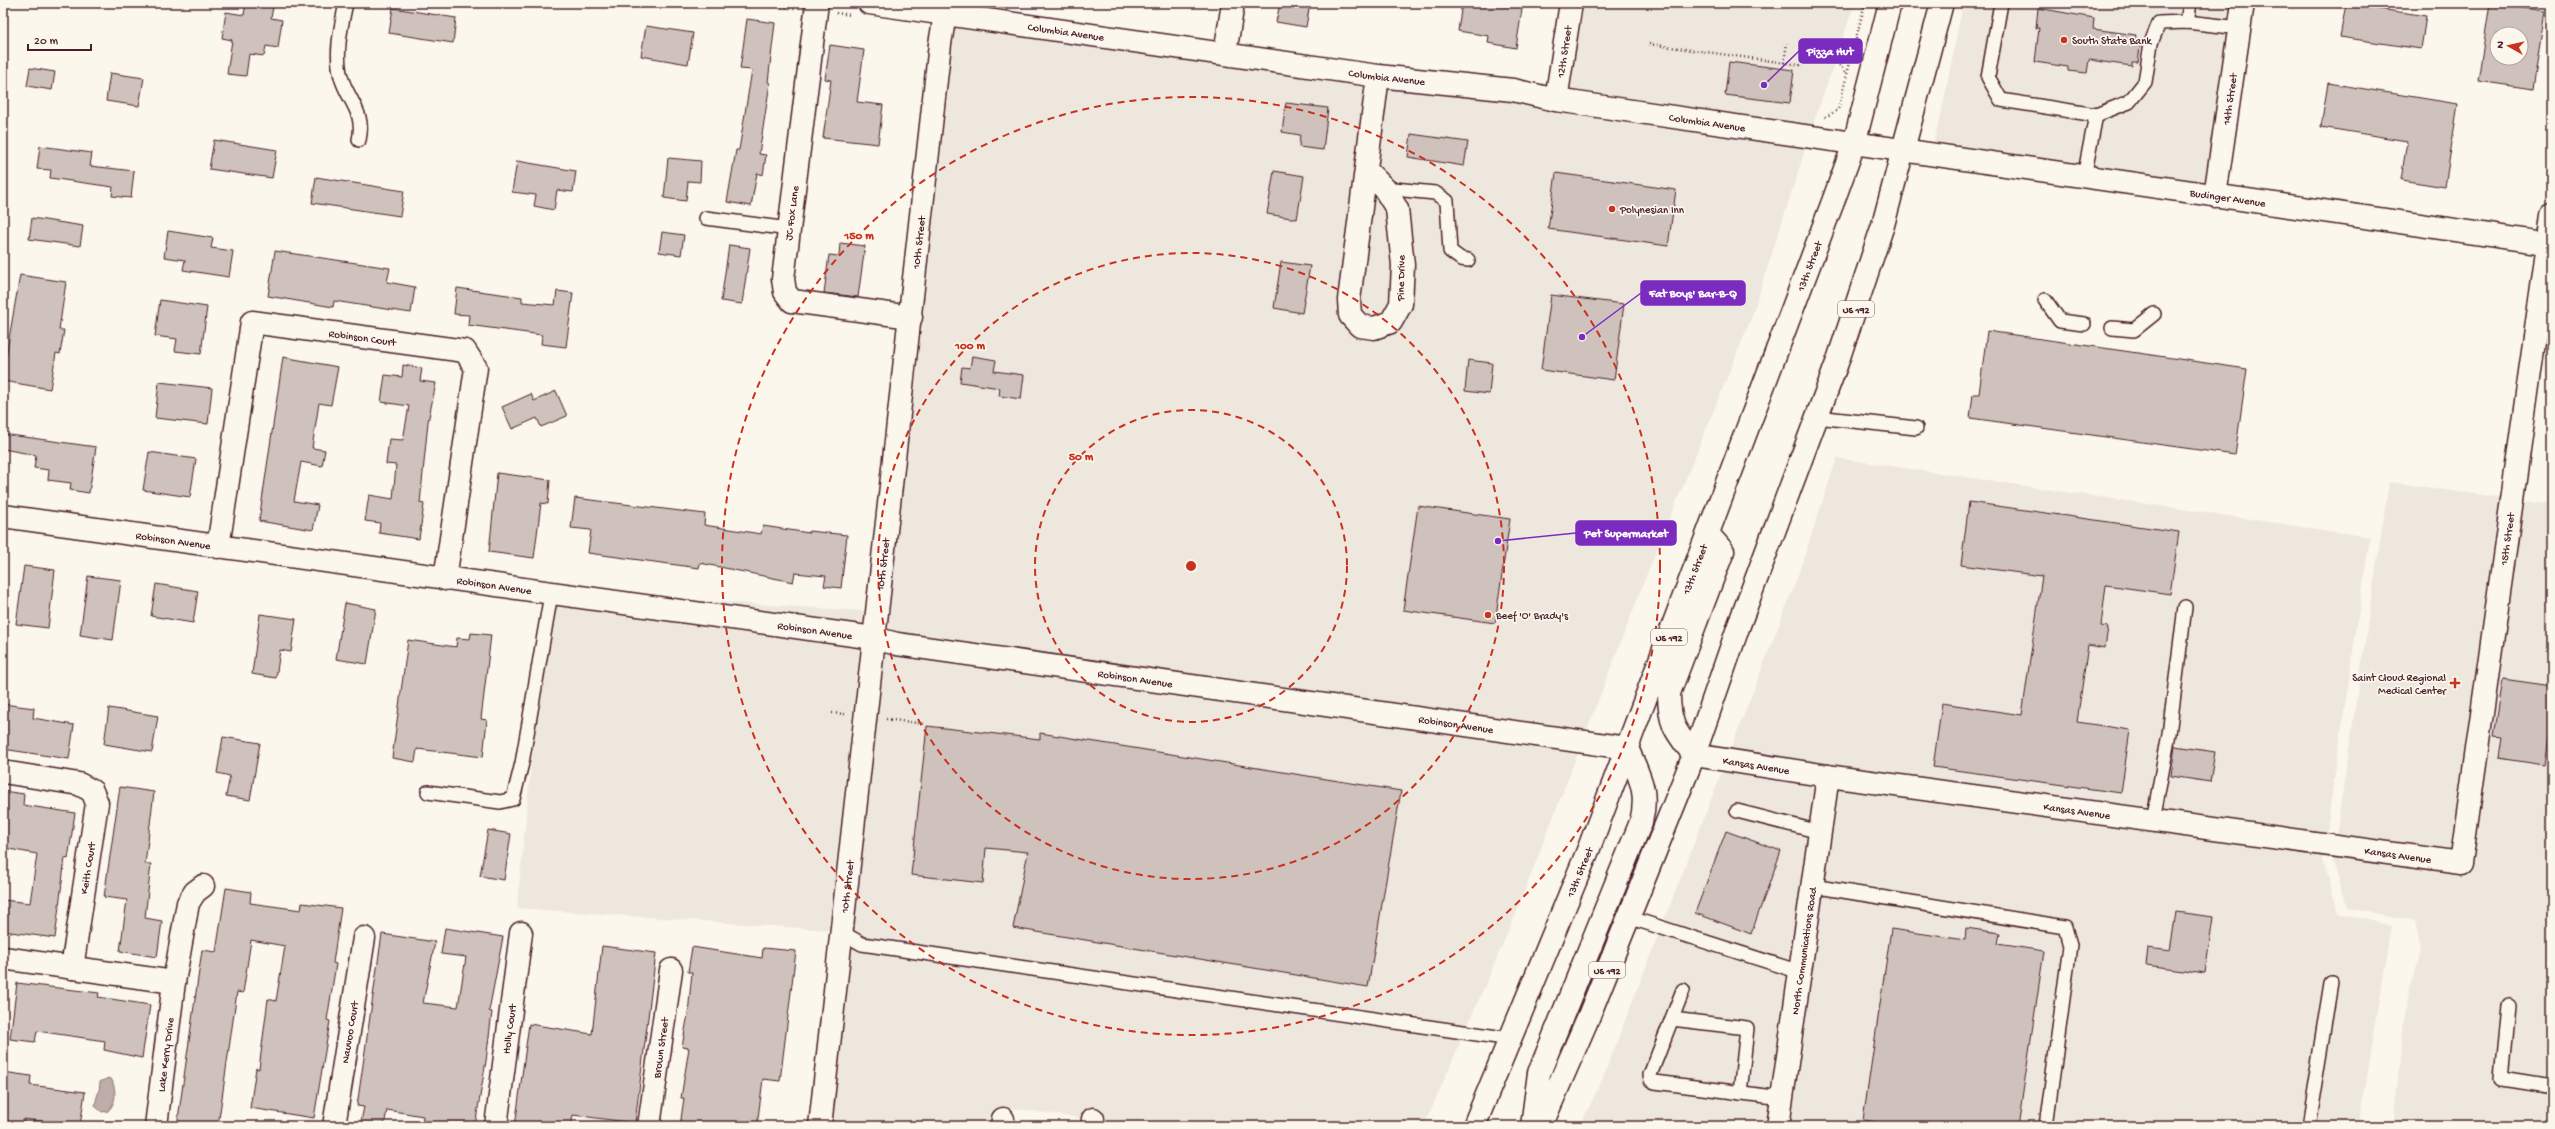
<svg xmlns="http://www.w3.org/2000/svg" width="2555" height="1129" font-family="'Gochi Hand',sans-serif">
  <rect width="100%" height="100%" fill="#fbf7ec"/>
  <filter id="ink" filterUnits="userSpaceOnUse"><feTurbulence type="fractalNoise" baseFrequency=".025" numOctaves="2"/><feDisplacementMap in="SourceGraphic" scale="8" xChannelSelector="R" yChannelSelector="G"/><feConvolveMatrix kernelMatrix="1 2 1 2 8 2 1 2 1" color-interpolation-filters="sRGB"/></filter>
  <g filter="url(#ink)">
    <g fill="#eee7de">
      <polygon points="1583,3 1855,3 1812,127 1570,91"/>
      <polygon points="1963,3 2231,3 2205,183 1933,143 1941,115"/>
      <polygon points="955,27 1377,86 1511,101 1542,108 1806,147 1751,319 1647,574 1515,916 1424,1126 1137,1126 1002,1107 999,1126 832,1126"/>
      <polygon points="1837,458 2370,537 2322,861 2339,913 2392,926 2359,1126 2300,1121 2281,1126 1580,1126 1602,1080 1796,581"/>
      <polygon points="2389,482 2552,505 2552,1126 2393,1126 2404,1018 2421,950 2415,921 2347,908 2332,862"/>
      <polygon points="548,591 864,611 829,930 517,908"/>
    </g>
    <path fill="#bfadaa" stroke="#907477" d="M108,1078L112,1080C116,1091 117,1102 108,1111L102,1112L95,1106C96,1097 100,1091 100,1082Z"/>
    <g fill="#cfc2bc" stroke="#4a1f2b" fill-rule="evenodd">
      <polygon points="246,3 273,7 271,18 282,20 278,48 266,46 264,56 249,54 246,76 227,74 232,40 222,38 226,12 244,15"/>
      <polygon points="1280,3 1310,3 1306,27 1276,22"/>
      <polygon points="1462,3 1523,3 1516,48 1488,43 1489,36 1458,31"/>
      <path d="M2490,3L2545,11L2533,89L2478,81ZM2497,34H2521V58H2497Z"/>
      <polygon points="2346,4 2426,16 2421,49 2340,37"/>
      <polygon points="393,8 456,18 453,43 389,33"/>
      <polygon points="2038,8 2094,18 2093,29 2136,35 2135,39 2141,40 2138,62 2132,62 2132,66 2089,60 2087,73 2068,71 2068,67 2035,62 2039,28 2036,28"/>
      <polygon points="747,19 775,23 768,82 770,83 759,154 766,155 763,175 757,173 751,206 727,202 736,150 739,150 752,70 740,69"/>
      <polygon points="646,26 693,33 688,64 641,56"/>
      <polygon points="830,45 864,50 857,102 883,105 878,144 823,138 831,80 825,79"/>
      <polygon points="1729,62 1794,70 1790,103 1725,95"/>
      <polygon points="30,68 55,72 52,90 27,86"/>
      <polygon points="110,73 144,78 139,106 106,101"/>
      <polygon points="2328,83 2458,104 2445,187 2401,180 2407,141 2321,127"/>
      <polygon points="1286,103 1328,108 1323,150 1299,147 1300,135 1282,132"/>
      <polygon points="1411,134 1468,142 1464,166 1408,157"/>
      <polygon points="214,140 277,150 272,178 209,169"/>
      <polygon points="40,146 92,153 90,166 134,171 131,198 112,196 113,187 50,178 51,170 37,169"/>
      <polygon points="668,158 701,161 700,182 688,181 686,201 664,198"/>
      <polygon points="517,161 576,171 573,192 557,190 554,210 534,206 536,195 512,192"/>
      <polygon points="1274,171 1304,176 1297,219 1267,214"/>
      <polygon points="1556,173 1676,190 1668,246 1548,229"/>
      <polygon points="316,177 404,191 400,216 312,203"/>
      <polygon points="32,218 83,226 80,246 29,239"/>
      <polygon points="168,231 213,238 211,248 233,251 229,277 183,270 185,260 164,257"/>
      <polygon points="662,232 684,235 681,255 659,252"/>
      <polygon points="840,243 865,246 858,297 824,293 829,255 839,256"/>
      <polygon points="729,245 750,248 742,304 721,301"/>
      <polygon points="275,251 390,268 387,282 415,287 411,313 334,301 333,307 268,296"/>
      <polygon points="1281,262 1310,266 1302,313 1274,308"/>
      <polygon points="20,275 66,282 59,330 64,330 60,354 56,353 50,389 3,381 3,356 6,356"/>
      <polygon points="457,288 522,297 522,302 555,305 557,291 573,293 566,347 541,344 542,335 468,325 469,315 454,314"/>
      <polygon points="1551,295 1624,304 1614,380 1541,370"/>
      <polygon points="160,300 207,307 201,354 175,351 177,339 155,336"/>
      <polygon points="1987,331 2247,369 2235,455 1970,418 1973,394 1979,394"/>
      <polygon points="972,356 996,360 994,371 1024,375 1021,399 999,396 1000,388 960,382 962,367 970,368"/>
      <polygon points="283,357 338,367 331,405 319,403 312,448 325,450 322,466 301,462 294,501 318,505 313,530 259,521"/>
      <polygon points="1468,360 1492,363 1489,394 1465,391"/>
      <polygon points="403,365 422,368 420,381 436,383 428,422 420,503 424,504 419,539 379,533 380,523 365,521 369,495 393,499 396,465 386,464 389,439 403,440 409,406 381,402 385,375 402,377"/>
      <polygon points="159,382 212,388 208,424 155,418"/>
      <polygon points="556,391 567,416 541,427 537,418 512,429 502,407 531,394 534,401"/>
      <polygon points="3,434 96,447 89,493 70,490 71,483 48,480 49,470 34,468 36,455 3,449"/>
      <polygon points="149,452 196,459 190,497 143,490"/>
      <polygon points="497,473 550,480 548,504 541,503 534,558 489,552"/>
      <polygon points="575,498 705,514 704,525 761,534 763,526 809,533 809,531 847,535 841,588 824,586 826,576 795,573 793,582 700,563 699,568 588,553 591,530 571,528"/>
      <polygon points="1969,502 2179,532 2170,594 2106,585 2101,626 2108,627 2105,648 2088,645 2077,722 2130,730 2121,793 1933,767 1942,703 2022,715 2042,576 1961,565"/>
      <polygon points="1418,506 1510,519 1495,623 1403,610"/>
      <polygon points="24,566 55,570 48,628 16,624"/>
      <polygon points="88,576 121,580 113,640 80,635"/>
      <polygon points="156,584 198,591 193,623 151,616"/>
      <polygon points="345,603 376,609 367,664 336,659"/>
      <polygon points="260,614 296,619 291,652 280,650 276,678 252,674"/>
      <polygon points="471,633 491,635 481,719 487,720 483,757 417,749 415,762 392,758 408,640 456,647 457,638 470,639"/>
      <polygon points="2503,679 2552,686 2552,707 2544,765 2499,758 2502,738 2494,737"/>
      <polygon points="3,704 34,708 33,718 74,725 69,759 3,749"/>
      <polygon points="109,708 158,716 152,752 104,744"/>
      <polygon points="927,726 1040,739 1040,733 1401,791 1368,987 1013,928 1028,852 986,848 983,883 911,875"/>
      <polygon points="223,737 260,743 250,800 226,796 230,776 217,773"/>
      <polygon points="2175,746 2215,752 2210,782 2171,776"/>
      <polygon points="120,787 154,792 145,864 151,864 145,918 162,921 157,957 120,951 127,900 104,897"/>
      <polygon points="3,791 24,794 23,805 75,813 68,859 65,858 55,938 3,931 3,900 30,903 37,854 3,848"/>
      <polygon points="488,830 511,834 504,880 480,876"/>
      <polygon points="1726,831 1781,851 1751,934 1695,913"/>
      <polygon points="226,888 251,892 250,903 301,910 302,903 341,908 333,963 336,964 327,1020 330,1021 314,1118 250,1108 256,1068 259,1069 268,999 276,1001 285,946 251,940 243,993 237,992 218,1126 177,1126 202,950 216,952"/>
      <polygon points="2176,912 2213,917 2205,973 2146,965 2148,948 2170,951"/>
      <polygon points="445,928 503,937 489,1011 492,1012 486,1061 475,1126 422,1126 423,1116 387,1110 384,1126 360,1126 364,1107 357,1106 382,934 435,942 423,1003 458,1007 466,957 441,954"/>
      <polygon points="1966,928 2000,933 1998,944 2044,951 2018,1126 1902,1126 1863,1120 1891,929 1965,940"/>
      <polygon points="602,946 656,953 635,1123 573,1115 571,1126 515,1126 529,1024 592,1034"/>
      <polygon points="692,947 762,958 763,948 796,951 780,1081 763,1079 757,1126 680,1126 684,1098 681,1098 689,1048 682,1047 688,1014 692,972 688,972"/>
      <polygon points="17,983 99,993 98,997 150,1005 142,1058 104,1050 105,1041 37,1031 35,1042 10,1039"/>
      <polygon points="3,1072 31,1076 30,1085 85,1092 80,1126 24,1119 23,1126 3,1126"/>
    </g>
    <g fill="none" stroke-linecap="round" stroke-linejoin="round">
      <defs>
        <g id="lane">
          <path d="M346,3C341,26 334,57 342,80C350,103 365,113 359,140"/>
          <polyline points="2001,3 1988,77 2001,100 2096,115 2084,177"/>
          <polyline points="2187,22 2190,3"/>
          <polyline points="2096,115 2129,102 2145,82 2151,43 2159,23 2187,22 2240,28"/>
          <polyline points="1384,188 1435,193 1447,201 1450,251 1461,259 1468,260"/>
          <polyline points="706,218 789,229"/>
          <polyline points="2045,300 2060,321 2084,324"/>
          <polyline points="2112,328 2134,330 2154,314"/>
          <polyline points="1817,417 1916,428"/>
          <polyline points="428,792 500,802 513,799 522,763 551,594"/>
          <polyline points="1737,811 1820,832"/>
          <polyline points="2153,821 2169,734 2185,607"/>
          <polyline points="1812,886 2065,927 2070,946 2046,1126"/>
          <polyline points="1628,917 1800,972"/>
          <polyline points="841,932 862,944 1511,1039"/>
          <polyline points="1683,990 1650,1075 1651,1080 1655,1082 1782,1098"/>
          <polyline points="2509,1006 2502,1078 2552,1086"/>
          <polyline points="1672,1019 1747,1028 1740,1093"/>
          <polyline points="2308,1126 2331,983"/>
        </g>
        <g id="street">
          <polyline points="817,3 783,279 785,292 792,301 911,317"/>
          <polyline points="1225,54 1233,3"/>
          <path id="s1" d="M1556,100L1571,3"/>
          <polyline points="1366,170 1384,188 1397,209 1403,265 1401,304 1391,322 1374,328 1360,326 1350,315 1349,300 1378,76"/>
          <path id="s2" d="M2215,196L2243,3"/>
          <path id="s3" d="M3,516L874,638L897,644L1627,748"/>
          <path id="s4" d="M218,547L252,322L465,351L476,368L445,579"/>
          <path id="s5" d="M1694,755L1828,776L2461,863L2552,215"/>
          <polyline points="3,772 79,784 92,791 97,803 72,968"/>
          <polyline points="3,958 174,982"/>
          <path id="s6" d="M156,1126L174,982L188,903L195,892L203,886"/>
          <path id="s7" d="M334,1126L364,938"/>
          <path id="s8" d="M496,1126L521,933"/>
          <path id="s9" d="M649,1126L671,970"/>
          <polyline points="1002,1126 1003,1119"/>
          <polyline points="1092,1126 1093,1119"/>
          <path id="s10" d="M1778,1126L1828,776"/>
        </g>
        <g id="secondary">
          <path id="s11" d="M869,3L1378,76L1513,90L1556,100L2552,244"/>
          <path id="s12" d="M820,1126L940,44L947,3"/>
        </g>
        <g id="highway">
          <path d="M1694,755C1675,731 1669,724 1669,693L1723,551L1708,534"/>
          <path id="s13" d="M1474,1126L1589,848L1834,199L1854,144L1890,3"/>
          <path d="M1532,1126L1539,1073L1641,822C1649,791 1639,776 1627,748"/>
          <polyline points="1541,1126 1588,1018 1694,755 1739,625 1837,363 1883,225 1942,3"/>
        </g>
      </defs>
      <use href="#lane" stroke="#4a1f2b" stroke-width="16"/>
      <use href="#street" stroke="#4a1f2b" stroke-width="25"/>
      <use href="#secondary" stroke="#4a1f2b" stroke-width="25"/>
      <use href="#highway" stroke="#4a1f2b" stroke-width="25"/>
      <g stroke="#4a1f2b" stroke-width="2.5" stroke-dasharray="1 3" stroke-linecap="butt">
        <polyline points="758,3 795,9"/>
        <polyline points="836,13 851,15"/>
        <path d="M1649,44L1800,65L1805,52C1823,52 1836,58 1846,74"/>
        <polyline points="1784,63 1787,43"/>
        <polyline points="1825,117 1838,110 1865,3"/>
        <polyline points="832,713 845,714"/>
        <polyline points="886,719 925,724"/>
      </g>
      <use href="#lane" stroke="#fbf7ec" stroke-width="13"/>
      <use href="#street" stroke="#fbf7ec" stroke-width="22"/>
      <use href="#secondary" stroke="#fbf7ec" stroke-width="22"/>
      <use href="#highway" stroke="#fbf7ec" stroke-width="22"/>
    </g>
  </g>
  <g fill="none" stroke="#c8321e" stroke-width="2" stroke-dasharray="7 5">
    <circle cx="1191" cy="566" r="156"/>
    <circle cx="1191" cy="566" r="313"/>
    <circle cx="1191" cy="566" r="469"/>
  </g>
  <g fill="#c8321e" stroke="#fbf7ec" stroke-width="1.5">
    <circle cx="2064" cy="40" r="4"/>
    <circle cx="1612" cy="209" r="4"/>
    <circle cx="1488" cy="615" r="4"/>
    <path d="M2453 677h4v4h4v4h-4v4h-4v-4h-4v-4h4z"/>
  </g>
  <g text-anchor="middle" stroke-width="3.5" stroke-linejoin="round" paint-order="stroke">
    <g fill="#fbf7ec" stroke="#7f6065" stroke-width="1">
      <rect x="1838" y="301" width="36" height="16" rx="3"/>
      <rect x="1651" y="629" width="36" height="16" rx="3"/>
      <rect x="1589" y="962" width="36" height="16" rx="3"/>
    </g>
    <g font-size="10" font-weight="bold" fill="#4a1f2b">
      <text x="1856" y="313">US 192</text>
      <text x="1669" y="641">US 192</text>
      <text x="1607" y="974">US 192</text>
    </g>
    <g font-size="11" fill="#4a1f2b" stroke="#fbf7ec">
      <text dy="4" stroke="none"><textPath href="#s11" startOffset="199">Columbia Avenue</textPath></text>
      <text dy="4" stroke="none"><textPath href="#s1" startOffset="49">12th Street</textPath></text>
      <text dy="4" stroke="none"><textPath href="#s11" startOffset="523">Columbia Avenue</textPath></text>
      <text dy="4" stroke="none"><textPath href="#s2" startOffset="98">14th Street</textPath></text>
      <text dy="4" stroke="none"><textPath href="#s11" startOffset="847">Columbia Avenue</textPath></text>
      <text dy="4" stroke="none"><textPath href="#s11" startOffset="1373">Budinger Avenue</textPath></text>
      <text transform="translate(791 213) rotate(-83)" y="4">JC Fox Lane</text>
      <text dy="4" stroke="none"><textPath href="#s12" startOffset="889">10th Street</textPath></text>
      <text dy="4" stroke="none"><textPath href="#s13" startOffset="923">13th Street</textPath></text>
      <text transform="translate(1400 278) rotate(-89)" y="4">Pine Drive</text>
      <text dy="4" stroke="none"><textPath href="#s4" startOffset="339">Robinson Court</textPath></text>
      <text dy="4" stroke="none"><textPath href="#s5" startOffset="1102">15th Street</textPath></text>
      <text dy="4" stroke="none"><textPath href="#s3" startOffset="172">Robinson Avenue</textPath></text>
      <text dy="4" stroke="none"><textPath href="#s12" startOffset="565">10th Street</textPath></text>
      <text dy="4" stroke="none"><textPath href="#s13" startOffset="599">13th Street</textPath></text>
      <text dy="4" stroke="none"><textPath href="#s3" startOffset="496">Robinson Avenue</textPath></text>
      <text dy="4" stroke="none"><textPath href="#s3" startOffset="820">Robinson Avenue</textPath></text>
      <text dy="4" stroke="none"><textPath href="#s3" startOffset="1144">Robinson Avenue</textPath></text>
      <text dy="4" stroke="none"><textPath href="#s3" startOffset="1468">Robinson Avenue</textPath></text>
      <text dy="4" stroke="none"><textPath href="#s5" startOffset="63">Kansas Avenue</textPath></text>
      <text dy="4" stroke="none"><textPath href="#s5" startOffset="387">Kansas Avenue</textPath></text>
      <text dy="4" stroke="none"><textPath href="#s5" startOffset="711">Kansas Avenue</textPath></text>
      <text transform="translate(87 868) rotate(-81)" y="4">Keith Court</text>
      <text dy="4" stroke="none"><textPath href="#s13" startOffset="275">13th Street</textPath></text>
      <text dy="4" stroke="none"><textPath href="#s12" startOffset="241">10th Street</textPath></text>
      <text dy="4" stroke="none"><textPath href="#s10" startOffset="177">North Communications Road</textPath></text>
      <text dy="4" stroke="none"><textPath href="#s8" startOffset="98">Holly Court</textPath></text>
      <text dy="4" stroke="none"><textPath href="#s7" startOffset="95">Nauvoo Court</textPath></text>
      <text dy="4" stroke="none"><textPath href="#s9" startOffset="79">Brown Street</textPath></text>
      <text dy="4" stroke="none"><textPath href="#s6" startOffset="72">Lake Kerry Drive</textPath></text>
    </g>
    <g font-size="11" fill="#4a1f2b" stroke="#fbf7ec" text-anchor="start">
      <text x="2072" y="44">South State Bank</text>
      <text x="1620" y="213">Polynesian Inn</text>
      <text x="1496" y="619">Beef 'O' Brady's</text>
      <text x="2446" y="681" text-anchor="end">Saint Cloud Regional<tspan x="2446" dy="13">Medical Center</tspan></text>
    </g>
  </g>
  <circle cx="1191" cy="566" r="6" fill="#c8321e" stroke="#fbf7ec" stroke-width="2"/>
  <g font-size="12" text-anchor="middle" font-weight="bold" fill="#c8321e" stroke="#fbf7ec" stroke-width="3.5" stroke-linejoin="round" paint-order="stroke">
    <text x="859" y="239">150 m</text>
    <text x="970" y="349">100 m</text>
    <text x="1081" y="460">50 m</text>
  </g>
  <path fill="none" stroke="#7b2cbf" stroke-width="1.5" d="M1764 85L1799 51M1582 337L1641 293M1498 541L1576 533"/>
  <g fill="#7b2cbf" stroke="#fbf7ec" stroke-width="1.5">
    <circle cx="1764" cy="85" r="4"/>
    <circle cx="1582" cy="337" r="4"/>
    <circle cx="1498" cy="541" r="4"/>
  </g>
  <g fill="#7b2cbf" stroke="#7b2cbf" stroke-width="1.5">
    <rect x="1799" y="39" width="63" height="24" rx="4"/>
    <rect x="1641" y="281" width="104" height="24" rx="4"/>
    <rect x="1576" y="521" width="100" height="24" rx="4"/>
  </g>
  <g font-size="12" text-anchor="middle" font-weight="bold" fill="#fff">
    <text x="1830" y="55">Pizza Hut</text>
    <text x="1693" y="297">Fat Boys' Bar-B-Q</text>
    <text x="1626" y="537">Pet Supermarket</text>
  </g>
  <rect width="2555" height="1129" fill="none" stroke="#fbf7ec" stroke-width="16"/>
  <rect x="8" y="8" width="2539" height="1113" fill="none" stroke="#4a1f2b" stroke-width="1.5" filter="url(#ink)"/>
  <g transform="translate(2509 46) rotate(278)"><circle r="19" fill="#fbf7ec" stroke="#b4a19f"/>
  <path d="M0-3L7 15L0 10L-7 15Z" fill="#c8321e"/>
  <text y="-6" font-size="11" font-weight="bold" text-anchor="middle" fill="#4a1f2b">N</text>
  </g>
  <path d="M28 44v6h63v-6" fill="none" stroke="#4a1f2b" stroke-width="2"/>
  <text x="34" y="44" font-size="12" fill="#4a1f2b" stroke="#fbf7ec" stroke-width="3" paint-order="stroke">20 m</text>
</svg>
